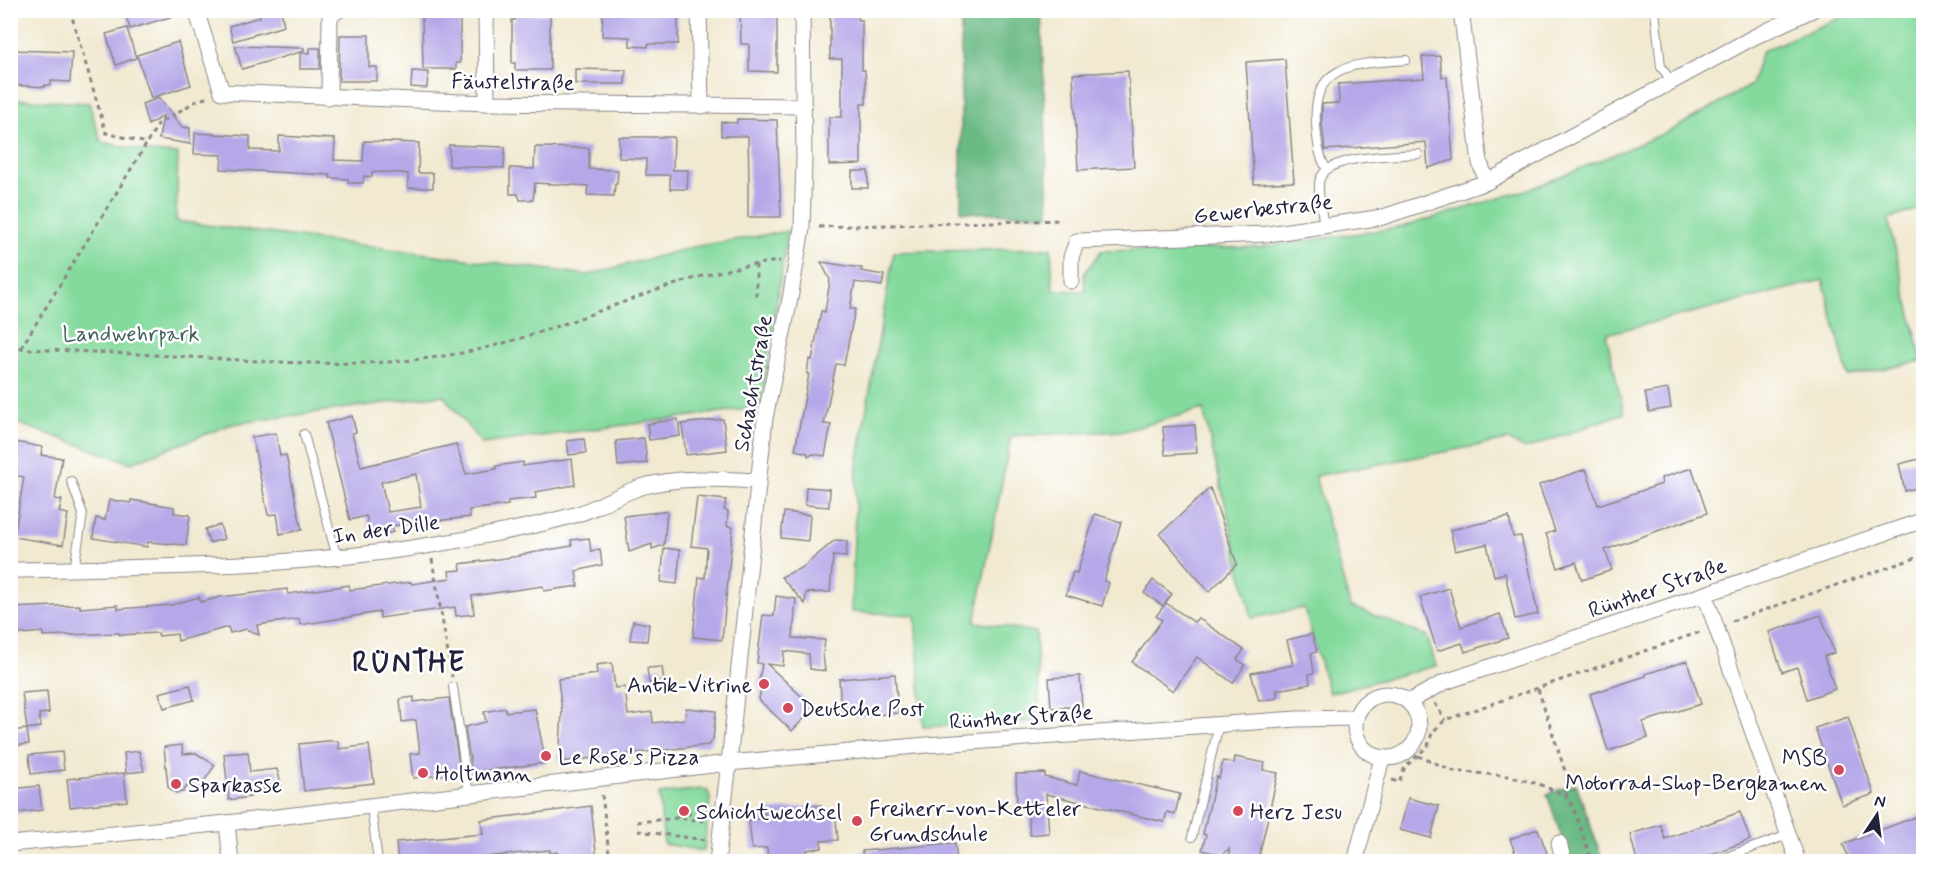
<svg xmlns="http://www.w3.org/2000/svg" width="1934" height="872" font-family="Mynerve,sans-serif">
  <rect width="100%" height="100%" fill="#fff"/>
  <filter id="ink" filterUnits="userSpaceOnUse"><feTurbulence type="fractalNoise" baseFrequency=".0167" numOctaves="2"/><feDisplacementMap in="SourceGraphic" scale="12" xChannelSelector="R" yChannelSelector="G"/><feConvolveMatrix kernelMatrix="1 2 1 2 8 2 1 2 1" color-interpolation-filters="sRGB"/></filter>
  <filter id="wash" filterUnits="userSpaceOnUse"><feTurbulence type="fractalNoise" baseFrequency=".008" numOctaves="4" result="noise"/><feDisplacementMap in="SourceGraphic" scale="24" xChannelSelector="R" yChannelSelector="G"/><feGaussianBlur stdDeviation="1.35" result="paint"/><feColorMatrix in="noise" values="0 0 0 0 0 0 0 0 0 0 0 0 0 0 0 0 0 1.4 0 .05"/><feComposite in="paint" operator="in"/></filter>
  <g filter="url(#wash)">
    <rect width="100%" height="100%" fill="#f1e9d0"/>
    <g fill="#84da9d" stroke="#537e6c" stroke-width="1.5">
      <polygon points="1869,11 1923,11 1923,208 1888,219 1922,361 1848,376 1823,280 1606,334 1624,413 1526,449 1508,440 1315,476 1350,606 1427,636 1436,666 1329,693 1304,608 1252,618 1203,409 1124,431 1011,436 975,622 1036,632 1040,721 923,727 915,615 851,612 857,464 894,252 1051,248 1053,290 1085,291 1084,274 1101,251 1262,247 1402,227 1533,188 1670,131 1751,85 1762,51 1839,18"/>
      <polygon points="11,99 89,103 101,142 150,152 178,154 176,221 588,275 693,247 788,231 760,407 482,444 443,395 232,424 131,463 11,421"/>
      <polygon points="701,789 708,791 710,798 704,851 664,844 659,794"/>
    </g>
    <g fill="#6bba84" stroke="#466e60" stroke-width="1.5">
      <polygon points="961,11 1041,11 1049,215 961,212"/>
      <polygon points="1576,784 1603,861 1570,861 1547,794"/>
    </g>
    <g id="blocks">
      <g fill="#b5a7e8" fill-rule="evenodd">
        <polygon points="135,10 179,10 180,14 130,29 125,13"/>
        <polygon points="259,10 281,10 284,26 233,41 229,26 260,17"/>
        <polygon points="603,10 678,11 678,44 648,44 648,47 630,46 630,37 602,36"/>
        <polygon points="740,10 777,10 777,72 749,71 749,44 741,44"/>
        <polygon points="830,11 858,11 858,20 862,20 862,70 865,70 866,88 866,104 861,104 861,164 829,165 829,117 842,117 842,59 830,59"/>
        <polygon points="422,14 456,14 456,20 460,20 460,63 456,63 456,69 423,69"/>
        <polygon points="515,14 550,14 550,70 515,70 515,63 512,63 512,20 515,20"/>
        <polygon points="127,28 136,58 116,65 106,34"/>
        <polygon points="340,35 369,35 369,67 377,67 377,81 339,81"/>
        <polygon points="178,42 191,85 151,98 137,55"/>
        <polygon points="235,46 304,48 304,51 242,69"/>
        <polygon points="310,48 320,48 320,69 300,69 300,53 310,53"/>
        <polygon points="10,50 72,52 70,82 51,81 51,85 45,85 45,87 10,85"/>
        <polygon points="1440,56 1442,77 1447,77 1453,160 1428,168 1426,142 1325,150 1322,124 1322,104 1339,103 1338,84 1424,78 1422,57"/>
        <polygon points="1285,59 1294,182 1254,184 1246,62"/>
        <polygon points="575,69 626,70 625,84 575,84"/>
        <polygon points="412,71 428,72 427,88 411,87"/>
        <polygon points="1128,71 1134,167 1078,170 1073,74"/>
        <polygon points="159,98 182,127 190,128 190,144 159,139 163,116 148,125 142,104"/>
        <polygon points="737,119 777,120 781,217 748,217 748,183 749,183 748,136 721,136 721,122 737,123"/>
        <polygon points="195,133 250,136 250,150 279,151 279,136 335,139 334,160 363,161 364,141 419,143 418,173 433,173 433,188 408,188 408,174 401,173 372,172 372,177 364,176 363,183 348,183 348,179 330,178 330,175 221,169 222,155 194,154"/>
        <polygon points="619,137 674,137 673,170 688,170 687,189 670,189 670,175 646,175 646,159 619,158"/>
        <polygon points="449,145 505,147 504,168 449,166"/>
        <polygon points="535,147 589,148 589,169 618,170 617,184 615,184 614,196 587,195 588,186 535,183 533,200 520,200 518,194 510,194 510,168 534,169"/>
        <rect x="852" y="171" width="16" height="17"/>
        <polygon points="821,262 862,268 861,271 884,275 882,286 855,282 850,309 855,309 844,365 836,364 824,424 831,425 825,456 813,454 809,456 807,453 795,450 809,374 807,374 809,359 812,360 821,311 825,312 830,280"/>
        <polygon points="1668,389 1671,408 1649,412 1645,393"/>
        <path d="M352,416L356,432L352,433L361,467L456,444L466,474L496,469V466L523,462V466L572,459L575,485L535,492L536,498L508,501V505L469,510L470,517L392,526L393,532L371,538L366,516L350,520L326,423ZM416,474L421,507L388,512L381,482Z"/>
        <polygon points="678,419 680,436 649,440 647,424"/>
        <polygon points="723,419 727,450 686,455 682,424"/>
        <polygon points="1195,425 1197,453 1165,455 1163,427"/>
        <polygon points="276,433 280,456 286,455 302,530 280,534 277,514 268,515 252,437"/>
        <polygon points="644,438 647,463 618,466 616,441"/>
        <polygon points="584,439 586,453 569,455 567,441"/>
        <polygon points="10,441 42,447 41,455 62,458 55,499 62,500 59,512 68,514 63,545 14,537 24,477 12,475 15,459 10,458"/>
        <polygon points="1923,458 1923,486 1905,491 1899,464"/>
        <polygon points="1692,468 1707,513 1605,550 1612,570 1582,580 1576,562 1558,568 1546,534 1555,531 1539,485 1586,469 1598,505 1662,484 1661,478"/>
        <polygon points="806,487 830,489 829,507 805,505"/>
        <polygon points="1210,488 1237,564 1209,592 1160,534"/>
        <polygon points="697,497 726,500 724,510 728,511 727,526 733,527 722,640 693,637 699,577 705,578 707,548 691,546"/>
        <polygon points="109,500 131,503 131,500 174,507 174,513 190,515 186,545 148,542 147,547 93,538 96,518 105,520"/>
        <polygon points="667,511 664,545 652,549 652,544 629,552 624,516"/>
        <polygon points="784,512 810,515 808,541 781,538"/>
        <polygon points="1095,514 1121,522 1104,581 1109,583 1102,606 1066,595 1073,572 1077,573"/>
        <polygon points="1509,517 1513,537 1521,536 1538,614 1515,619 1505,573 1494,576 1487,544 1455,551 1450,530"/>
        <polygon points="220,525 224,539 209,543 205,529"/>
        <polygon points="589,538 591,551 600,549 602,565 576,571 578,586 544,591 543,586 472,596 474,614 456,616 455,607 380,618 380,612 300,625 299,619 257,625 259,635 246,629 230,633 228,627 178,641 177,634 159,636 158,633 120,635 119,633 43,636 43,632 10,635 10,608 80,605 80,608 118,605 118,609 171,605 199,597 200,602 221,597 287,589 288,594 349,585 350,590 411,582 412,584 450,578 449,571 461,570 460,564 520,556 519,555 572,546 571,540"/>
        <polygon points="835,540 847,541 846,557 833,556 830,592 806,593 805,604 781,577 803,567"/>
        <polygon points="664,548 680,550 677,584 661,582"/>
        <polygon points="1153,580 1172,594 1163,606 1144,593"/>
        <polygon points="1449,588 1461,627 1500,614 1508,638 1465,652 1462,643 1437,651 1420,597"/>
        <polygon points="776,596 796,599 793,638 825,640 823,655 825,671 810,669 809,654 784,651 783,666 767,664 814,708 792,731 759,700 761,687 758,686 762,664 757,663 763,615 774,616"/>
        <polygon points="1166,603 1194,622 1198,618 1244,650 1237,659 1245,665 1233,683 1197,657 1173,691 1132,662 1162,620 1156,616"/>
        <polygon points="1821,615 1834,653 1824,656 1835,689 1807,699 1797,667 1782,672 1769,632"/>
        <polygon points="633,621 649,624 647,641 630,640"/>
        <polygon points="1312,634 1317,652 1311,653 1314,673 1309,674 1310,684 1277,690 1277,698 1259,701 1251,673 1293,665 1287,640"/>
        <polygon points="1687,661 1701,704 1643,722 1648,738 1608,751 1590,694 1646,676 1645,674"/>
        <polygon points="612,663 615,688 625,687 628,715 652,712 653,723 685,719 686,708 716,711 713,740 708,745 559,762 562,712 558,679 597,674 596,665"/>
        <polygon points="662,667 664,681 649,683 647,668"/>
        <polygon points="895,674 898,713 855,717 855,713 841,714 839,679"/>
        <polygon points="1080,676 1082,706 1051,708 1049,678"/>
        <polygon points="190,685 194,700 164,708 159,693"/>
        <polygon points="47,691 49,713 39,714 41,727 27,729 29,744 10,746 10,731 27,729 22,693"/>
        <polygon points="414,697 414,702 449,698 460,773 413,778 410,754 420,753 416,720 402,722 400,699"/>
        <polygon points="505,708 506,712 535,709 546,763 472,772 465,727 486,722 484,712"/>
        <polygon points="1848,717 1874,794 1842,805 1815,728"/>
        <polygon points="327,741 338,741 339,749 369,745 374,783 304,791 299,744"/>
        <polygon points="182,745 183,754 196,753 215,765 197,792 187,786 183,792 176,793 168,787 164,747"/>
        <polygon points="139,751 144,771 126,773 124,753"/>
        <polygon points="62,752 64,770 31,774 29,755"/>
        <polygon points="248,752 250,772 277,769 282,787 250,791 250,797 229,800 224,754"/>
        <polygon points="1235,757 1265,763 1263,770 1278,773 1258,861 1230,861 1229,849 1221,855 1202,850 1206,835 1203,834 1216,777 1219,778 1223,761 1234,763"/>
        <polygon points="1080,771 1180,794 1175,814 1167,812 1164,822 1046,794 1049,833 1030,835 1027,806 1017,806 1016,774 1045,773 1045,777 1077,785"/>
        <polygon points="124,773 127,801 70,807 67,779"/>
        <polygon points="39,786 42,810 10,814 10,789"/>
        <polygon points="1408,798 1439,806 1431,838 1400,830"/>
        <polygon points="821,805 822,812 835,811 838,840 821,841 822,848 807,850 808,861 768,861 767,848 752,849 749,820 765,818 764,812 768,811"/>
        <polygon points="591,806 597,861 558,861 557,852 550,853 550,850 486,857 487,861 398,861 396,842 483,834 481,820"/>
        <polygon points="1740,812 1750,840 1692,861 1637,861 1630,834 1661,825 1665,839"/>
        <polygon points="1923,814 1923,861 1850,861 1843,844"/>
        <polygon points="1538,829 1550,861 1518,861 1510,839"/>
        <polygon points="955,843 957,861 863,861 862,851"/>
      </g>
    </g>
  </g>
  <g filter="url(#ink)">
    <use href="#blocks" fill-opacity="0" stroke="#8a8686" stroke-width="1.5"/>
    <g fill="none" stroke-linecap="round" stroke-linejoin="round">
      <defs>
        <g id="service">
          <polyline points="1655,10 1661,67 1672,82"/>
          <path d="M1326,168C1318,154 1317,140 1316,124C1311,61 1359,64 1406,60"/>
          <path d="M1324,226C1322,212 1318,196 1319,183C1322,154 1395,156 1418,154"/>
          <polyline points="304,434 337,558"/>
          <polyline points="71,481 83,514 74,569"/>
          <polyline points="453,687 469,795"/>
          <polyline points="371,806 378,862"/>
          <polyline points="1192,837 1219,724"/>
          <polyline points="1712,862 1788,835"/>
        </g>
        <g id="minor">
          <polyline points="196,10 222,92 487,103 803,106"/>
          <polyline points="486,10 487,103"/>
          <polyline points="699,10 701,106"/>
          <polyline points="1461,10 1480,163 1487,182"/>
          <polyline points="329,97 330,16 339,10"/>
          <polyline points="1071,281 1071,257 1077,241 1268,234 1383,217 1487,182 1754,37 1812,10"/>
          <path d="M10,570C151,567 292,568 431,545C481,537 530,528 578,514C599,507 619,494 641,487C677,476 720,479 758,481"/>
          <polyline points="1705,595 1798,862"/>
          <circle cx="1387" cy="726" r="32"/>
          <polyline points="1408,702 1445,682 1924,520"/>
          <polyline points="227,823 231,862"/>
          <polyline points="1559,843 1564,862"/>
          <polyline points="10,844 227,823 729,763 927,745 1297,719 1356,718"/>
          <polyline points="717,862 729,763 765,418 790,299 802,228 804,160 802,10"/>
          <polyline points="1355,862 1382,758"/>
        </g>
      </defs>
      <use href="#service" stroke="#8a8686" stroke-width="10"/>
      <use href="#minor" stroke="#8a8686" stroke-width="17"/>
      <g stroke="#8a8686" stroke-width="3" stroke-dasharray="4.5 4.5" stroke-linecap="butt">
        <polyline points="70,10 106,133 147,143 158,124 198,100 209,97"/>
        <polyline points="819,227 1062,220"/>
        <polyline points="756,296 756,264"/>
        <path d="M10,347C31,350 53,350 74,351C107,353 140,354 173,356C280,362 389,373 493,346C590,321 680,271 780,261"/>
        <polyline points="21,348 147,143"/>
        <polyline points="432,559 452,677"/>
        <polyline points="1732,621 1924,555"/>
        <polyline points="1538,689 1568,780 1566,796"/>
        <polyline points="1435,703 1445,720"/>
        <polyline points="1418,756 1454,771 1508,776 1539,784 1566,796 1573,807 1592,862"/>
        <polyline points="1392,780 1399,782 1405,767 1428,746 1432,733 1445,720 1703,631"/>
        <polyline points="602,795 610,862"/>
        <polyline points="678,818 678,807 685,805 690,809 689,818"/>
        <polyline points="637,822 678,818 705,821"/>
        <polyline points="638,831 706,840"/>
      </g>
      <use href="#service" stroke="#fff" stroke-width="8"/>
      <use href="#minor" stroke="#fff" stroke-width="15"/>
    </g>
  </g>
  <g fill="#d1495b" stroke="#fff" stroke-width="2">
    <circle cx="764" cy="684" r="6"/>
    <circle cx="788" cy="708" r="6"/>
    <circle cx="546" cy="756" r="6"/>
    <circle cx="1839" cy="770" r="6"/>
    <circle cx="423" cy="773" r="6"/>
    <circle cx="176" cy="784" r="6"/>
    <circle cx="684" cy="811" r="6"/>
    <circle cx="1238" cy="811" r="6"/>
    <circle cx="857" cy="821" r="6"/>
  </g>
  <g text-anchor="middle" stroke-width="5" stroke-linejoin="round" paint-order="stroke">
    <g font-size="22" fill="#22223b" stroke="#fff">
      <text transform="translate(513 81) rotate(1)" y="8">Fäustelstraße</text>
      <text transform="translate(1263 208) rotate(-6)" y="8">Gewerbestraße</text>
      <text transform="translate(752 383) rotate(-80)" y="8">Schachtstraße</text>
      <text transform="translate(386 528) rotate(-8)" y="8">In der Dille</text>
      <text transform="translate(1657 587) rotate(-19)" y="8">Rünther Straße</text>
      <text transform="translate(1021 716) rotate(-4)" y="8">Rünther Straße</text>
    </g>
    <g font-size="22" fill="#44625d" stroke="#fff">
      <text x="131" y="341">Landwehrpark</text>
    </g>
    <g font-size="22" fill="#22223b" stroke="#fff" text-anchor="start">
      <text x="752" y="692" text-anchor="end">Antik-Vitrine</text>
      <text x="800" y="716">Deutsche Post</text>
      <text x="558" y="764">Le Rose's Pizza</text>
      <text x="1827" y="765" text-anchor="end">MSB<tspan x="1827" dy="25">Motorrad-Shop-Bergkamen</tspan></text>
      <text x="435" y="781">Holtmann</text>
      <text x="188" y="792">Sparkasse</text>
      <text x="869" y="816">Freiherr-von-Ketteler<tspan x="869" dy="25">Grundschule</tspan></text>
      <text x="696" y="819">Schichtwechsel</text>
      <text x="1250" y="819">Herz Jesu</text>
    </g>
    <g font-size="28" font-weight="bold" letter-spacing="1.5" fill="#22223b" stroke="#fff">
      <text x="409" y="671">RÜNTHE</text>
    </g>
  </g>
  <rect width="1934" height="872" fill="none" stroke="#fff" stroke-width="36"/>
  <g transform="translate(1877 815) rotate(13)" stroke="#ffffff" stroke-width="4.5" paint-order="stroke">
  <path d="M0-4.5L10 22L0 15L-10 22Z" fill="#22223b"/>
  <text y="-9" font-size="16" font-weight="bold" text-anchor="middle" fill="#22223b">N</text>
  </g>
</svg>
